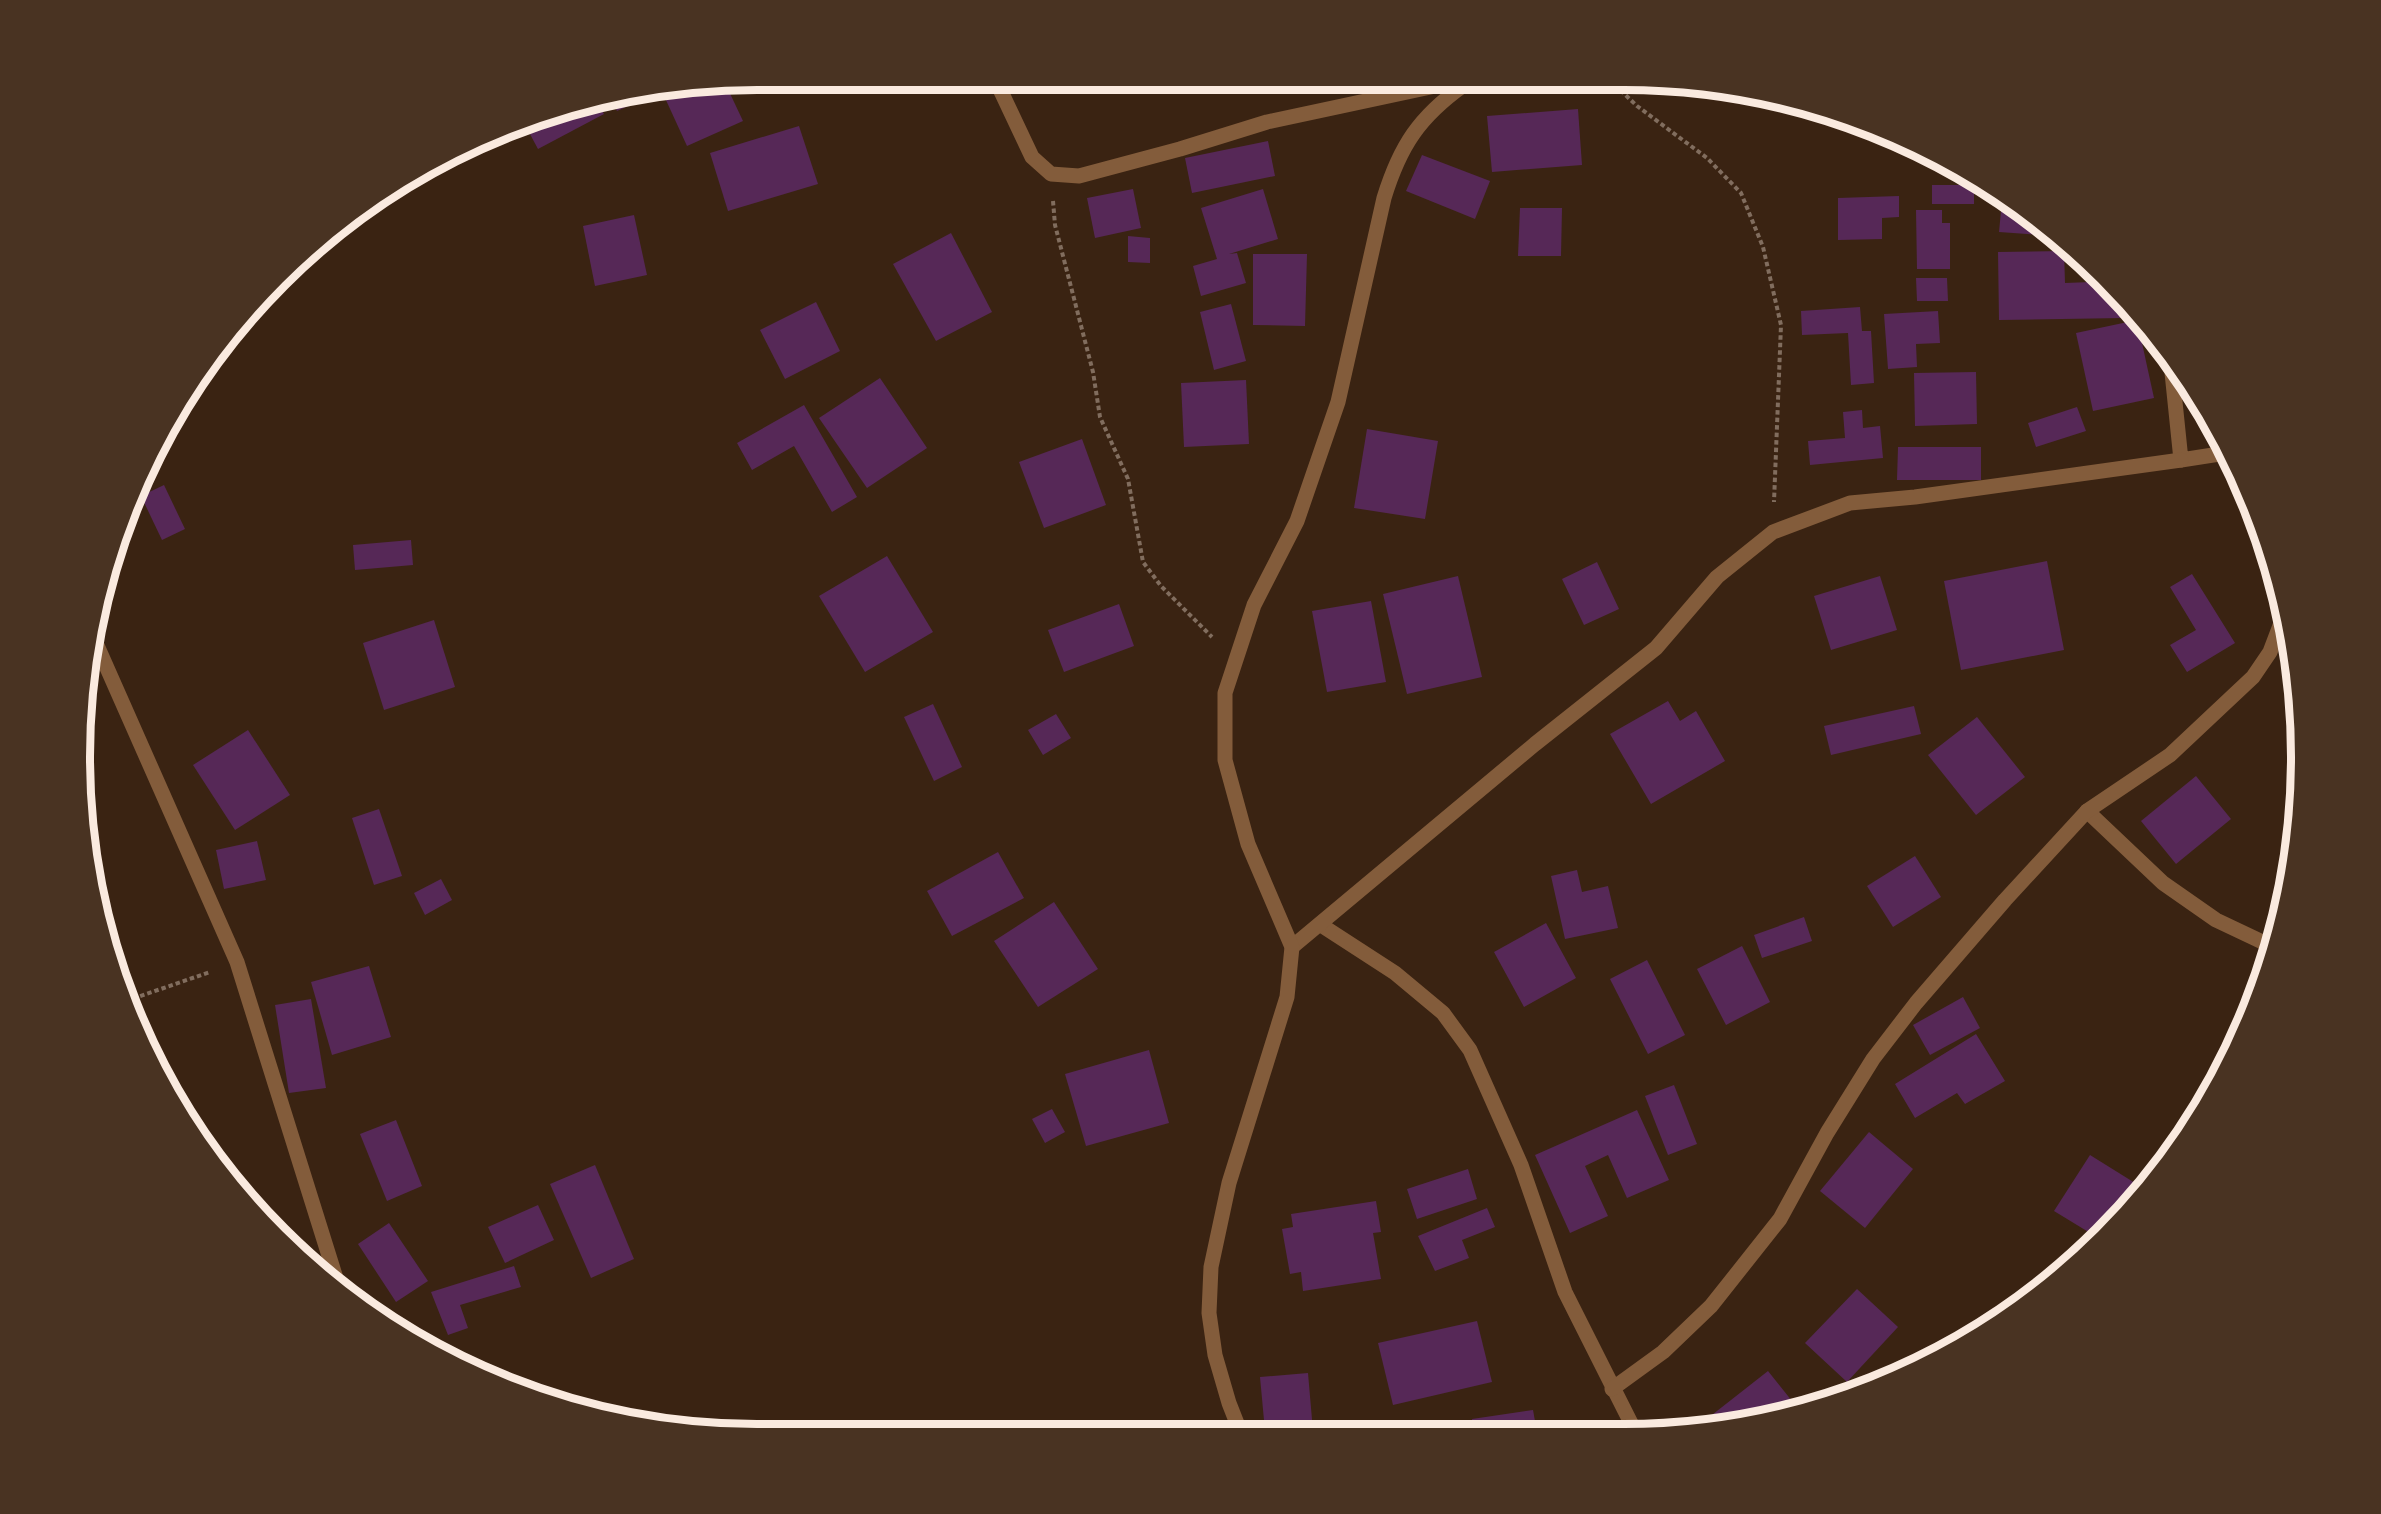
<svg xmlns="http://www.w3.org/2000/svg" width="2381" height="1514" font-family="'Playfair Display',serif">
  <rect width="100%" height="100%" fill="#3a2312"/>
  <g fill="#562857">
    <polygon points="668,85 726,85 743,121 687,146 660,87"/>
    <polygon points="645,91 648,97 617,111 611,99"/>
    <polygon points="597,102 604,114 538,149 524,123 540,115"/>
    <polygon points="1578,109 1582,165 1492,172 1487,116"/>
    <polygon points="799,126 818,184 728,211 710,153"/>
    <polygon points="1268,141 1275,176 1192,193 1185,158"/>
    <polygon points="1422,155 1490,181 1475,219 1406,191"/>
    <rect x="1932" y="185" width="42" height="19"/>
    <polygon points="1133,189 1141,228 1095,238 1087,198"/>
    <polygon points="1263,189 1278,239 1229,254 1237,253 1246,283 1201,296 1193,266 1217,259 1201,208"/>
    <polygon points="1899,196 1899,217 1882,218 1882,239 1838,240 1838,198"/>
    <polygon points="2002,201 2037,220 2054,236 1999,232"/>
    <polygon points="1520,208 1562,208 1561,256 1518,256"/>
    <polygon points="1916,210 1942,210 1942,223 1950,223 1950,269 1917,269"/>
    <polygon points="634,215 647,275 595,286 583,226"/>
    <polygon points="951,233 992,312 936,341 893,264"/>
    <polygon points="1128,236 1150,238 1150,263 1128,262"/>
    <polygon points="2064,251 2065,283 2091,282 2091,271 2123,301 2123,318 1999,320 1998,252"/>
    <polygon points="1253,254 1307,254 1305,326 1253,325"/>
    <polygon points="1916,278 1947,278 1948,301 1917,301"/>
    <polygon points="816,302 840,351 785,379 760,330"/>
    <polygon points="1231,304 1246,361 1214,370 1200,312"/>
    <polygon points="1860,307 1862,331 1871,331 1874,383 1851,385 1848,333 1802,335 1801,311"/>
    <polygon points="1938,311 1940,343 1916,344 1917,367 1888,369 1884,314"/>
    <polygon points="2137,320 2154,398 2093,411 2076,333"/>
    <polygon points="1976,372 1977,424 1915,426 1914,373"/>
    <polygon points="880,378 927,448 867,488 819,418"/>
    <polygon points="1246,380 1249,444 1184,447 1181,383"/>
    <polygon points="804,405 857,497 832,512 794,446 752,470 737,443"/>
    <polygon points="2077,407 2086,431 2036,447 2028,423"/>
    <polygon points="1862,410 1863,428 1880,426 1883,458 1810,465 1808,441 1845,438 1843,412"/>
    <polygon points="1367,429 1438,441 1425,519 1354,508"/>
    <polygon points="1082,439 1106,505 1044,528 1019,462"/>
    <polygon points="1898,447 1981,447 1981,480 1897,480"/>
    <polygon points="164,485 185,529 162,540 141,496"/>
    <polygon points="411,540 413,565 355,570 353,545"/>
    <polygon points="887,556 933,632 865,672 819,596"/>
    <polygon points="2047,561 2064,650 1961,670 1944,581"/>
    <polygon points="1597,562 1619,609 1584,625 1562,579"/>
    <polygon points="2192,574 2235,643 2187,672 2170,645 2196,630 2170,587"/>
    <polygon points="1458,576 1482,677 1407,694 1383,594"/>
    <polygon points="1880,576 1897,630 1831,650 1814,596"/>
    <polygon points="1371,601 1386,682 1327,692 1312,611"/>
    <polygon points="1119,604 1134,646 1064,672 1048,630"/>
    <polygon points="434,620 455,687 384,710 363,643"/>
    <polygon points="1668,701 1680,721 1696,711 1725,761 1651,804 1610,734"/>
    <polygon points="933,704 962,767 934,781 904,717"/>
    <polygon points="1914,706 1921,734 1831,755 1824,726"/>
    <polygon points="1056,714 1071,738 1043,755 1028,730"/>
    <polygon points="1977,717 2025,777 1976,815 1928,755"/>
    <polygon points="248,730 290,795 235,830 193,765"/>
    <polygon points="2196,776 2231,819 2176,864 2141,821"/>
    <polygon points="379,809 402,876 374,885 352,818"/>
    <polygon points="257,841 266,880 224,889 216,850"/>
    <polygon points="998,852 1024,898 952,936 927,891"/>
    <polygon points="1915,856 1941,897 1893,927 1867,886"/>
    <polygon points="1577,870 1582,892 1608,886 1618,928 1565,939 1551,876"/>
    <polygon points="441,879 452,900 425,915 414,893"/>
    <polygon points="1054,902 1098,969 1038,1007 994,941"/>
    <polygon points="107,907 121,963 114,965 103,933 100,909"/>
    <polygon points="1804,917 1812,941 1762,958 1754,935"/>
    <polygon points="1546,923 1576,978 1524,1007 1494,952"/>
    <polygon points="1742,946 1770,1002 1726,1025 1697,969"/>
    <polygon points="1647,960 1685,1035 1648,1054 1610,979"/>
    <polygon points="369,966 391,1037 332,1055 311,982"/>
    <polygon points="1963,997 1980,1028 1930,1055 1913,1025"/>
    <polygon points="311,999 326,1088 289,1093 275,1005"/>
    <polygon points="1976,1034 2005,1081 1965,1104 1957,1093 1915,1118 1895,1084"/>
    <polygon points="1149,1050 1169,1123 1086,1146 1065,1074"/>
    <polygon points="1674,1085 1697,1144 1668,1155 1645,1096"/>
    <polygon points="1052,1109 1065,1132 1045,1143 1032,1119"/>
    <polygon points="1637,1110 1669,1180 1627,1198 1608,1155 1585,1166 1608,1216 1570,1233 1535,1155"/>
    <polygon points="396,1120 422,1186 387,1201 360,1134"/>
    <polygon points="1869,1132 1913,1169 1865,1228 1820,1191"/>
    <polygon points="2090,1155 2143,1188 2095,1236 2054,1211"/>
    <polygon points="595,1165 634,1259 591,1278 550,1184"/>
    <polygon points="1468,1169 1477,1199 1417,1219 1407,1189"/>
    <polygon points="1376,1201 1381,1232 1373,1233 1381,1279 1303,1291 1301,1272 1290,1274 1282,1229 1293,1227 1291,1214"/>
    <polygon points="538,1205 554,1240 505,1263 488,1227"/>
    <polygon points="1487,1208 1495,1227 1462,1240 1469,1258 1435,1271 1418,1236"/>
    <polygon points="389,1223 428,1281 396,1302 358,1244"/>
    <polygon points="514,1266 521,1287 460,1305 468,1328 448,1335 431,1292"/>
    <polygon points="1857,1289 1898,1327 1847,1382 1805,1343"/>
    <polygon points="1477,1321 1492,1382 1393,1405 1378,1343"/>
    <polygon points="1768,1371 1800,1411 1759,1418 1752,1410 1736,1422 1694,1429"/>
    <polygon points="1308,1373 1313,1431 1265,1431 1260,1377"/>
    <polygon points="1533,1410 1537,1432 1474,1432 1472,1419"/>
    <polygon points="680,1419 687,1429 665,1428"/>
    <polygon points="1392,1425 1394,1432 1368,1432 1368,1431"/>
  </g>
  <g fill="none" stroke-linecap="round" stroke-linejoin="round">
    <g stroke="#816d5e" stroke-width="4" stroke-dasharray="4.5 3" stroke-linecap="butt">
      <polyline points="1615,85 1637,106 1707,158 1741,193 1763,247 1781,325 1774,502"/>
      <polyline points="1053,201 1055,225 1093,372 1100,417 1128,479 1143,562 1161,586 1212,637"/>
      <polyline points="126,1001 210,972"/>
    </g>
    <g stroke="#835c3b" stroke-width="15">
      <polyline points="998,85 1032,157 1051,174 1079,176 1180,149 1267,122 1440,85"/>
      <polyline points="2171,363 2181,460 2226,453"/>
      <polyline points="2245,493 2273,572"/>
      <polyline points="92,634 237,962 340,1291"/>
      <polyline points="2087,811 2163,883 2216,920 2273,947"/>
      <polyline points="1321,925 1395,973 1443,1013 1470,1050 1521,1165 1565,1292 1636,1433"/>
      <polyline points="1292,947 1535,744 1656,648 1717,577 1773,532 1850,503 1915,497 2181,460"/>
      <polyline points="1612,1389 1663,1352 1711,1306 1780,1219 1827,1133 1873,1059 1916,1003 2005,900 2087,811 2170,755 2253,677 2270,652 2281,623 2279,596"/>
      <path d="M1240,1431L1229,1403L1215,1355L1209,1313L1211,1267L1229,1183L1287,997L1292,947L1248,844L1225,760V693L1254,605L1297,521L1338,402L1384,198C1400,146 1419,117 1464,85"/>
    </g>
  </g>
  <path d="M0 0H2381V1514H0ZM757 90H1624A667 667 0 0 1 2291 757V757A667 667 0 0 1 1624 1424H757A667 667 0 0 1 90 757V757A667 667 0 0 1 757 90Z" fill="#493322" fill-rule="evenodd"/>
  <path fill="none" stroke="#faeadf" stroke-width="8" d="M757 90H1624A667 667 0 0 1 2291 757V757A667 667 0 0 1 1624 1424H757A667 667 0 0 1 90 757V757A667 667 0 0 1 757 90Z"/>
</svg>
